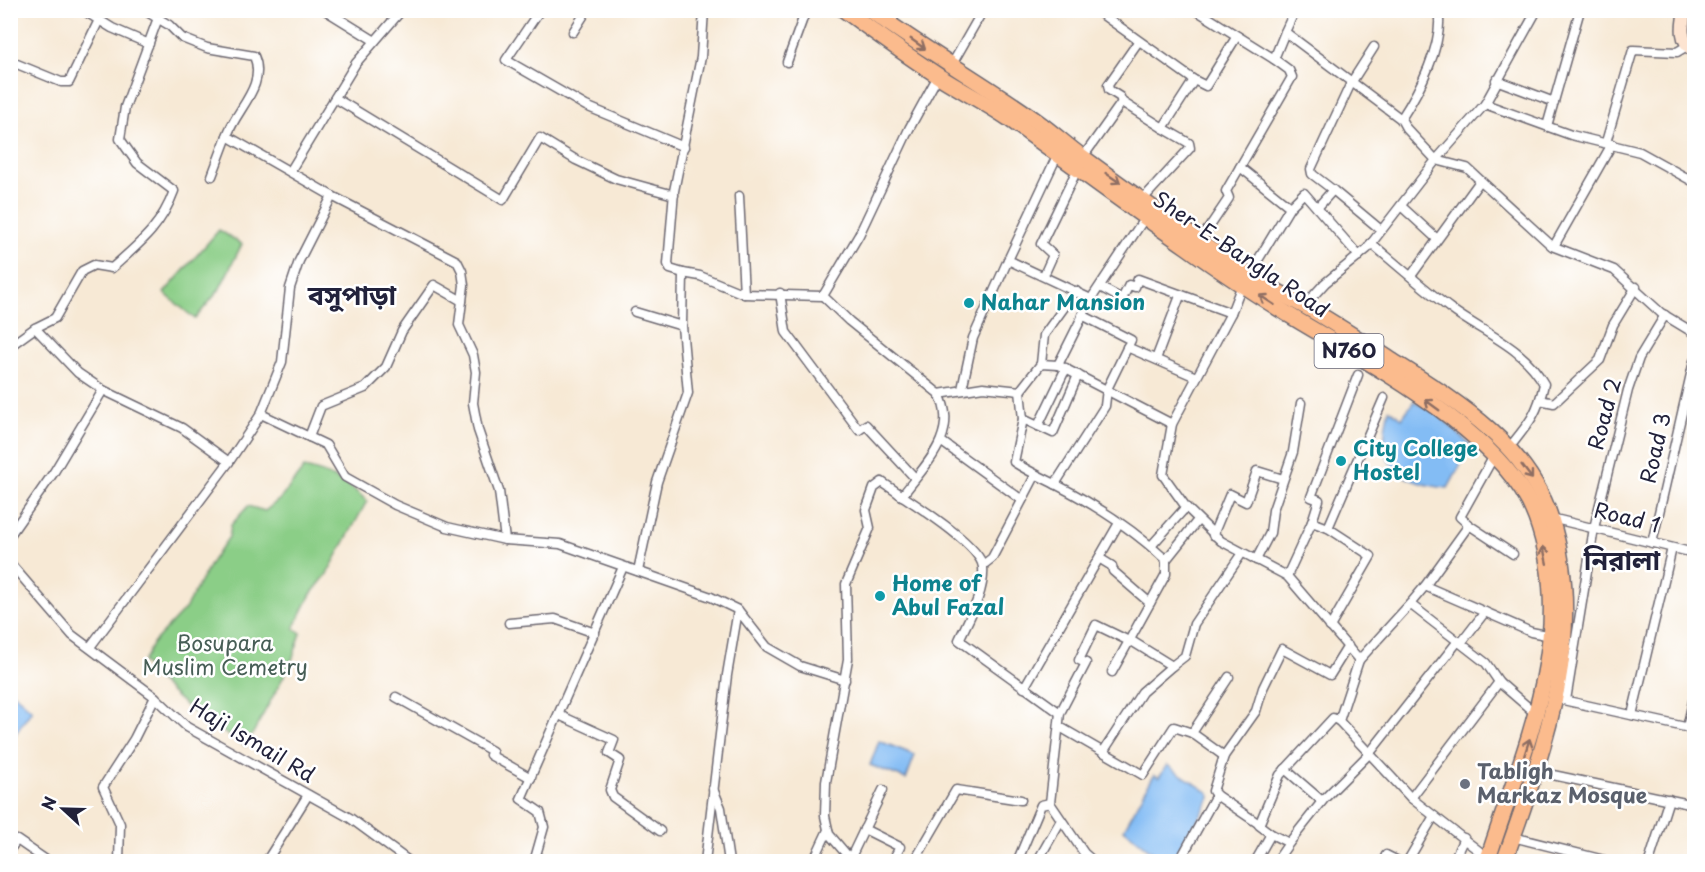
<svg xmlns="http://www.w3.org/2000/svg" width="1705" height="872" font-family="'Playpen Sans','Noto Sans Bengali',sans-serif">
  <rect width="100%" height="100%" fill="#fff"/>
  <filter id="ink" filterUnits="userSpaceOnUse"><feTurbulence type="fractalNoise" baseFrequency=".0167" numOctaves="2"/><feDisplacementMap in="SourceGraphic" scale="12" xChannelSelector="R" yChannelSelector="G"/><feConvolveMatrix kernelMatrix="1 2 1 2 8 2 1 2 1" color-interpolation-filters="sRGB"/></filter>
  <filter id="wash" filterUnits="userSpaceOnUse"><feTurbulence type="fractalNoise" baseFrequency=".008" numOctaves="4" result="noise"/><feDisplacementMap in="SourceGraphic" scale="24" xChannelSelector="R" yChannelSelector="G"/><feGaussianBlur stdDeviation="1.35" result="paint"/><feColorMatrix in="noise" values="0 0 0 0 0 0 0 0 0 0 0 0 0 0 0 0 0 1.4 0 .05"/><feComposite in="paint" operator="in"/></filter>
  <g filter="url(#wash)">
    <rect width="100%" height="100%" fill="#f7e9d5"/>
    <g fill="#8bce87" stroke="#567861" stroke-width="1.5">
      <polygon points="219,230 242,244 219,290 195,319 164,293"/>
      <path d="M304,468C329,473 349,483 367,501L327,574L311,594L294,628L301,633L291,663L246,746C204,721 174,701 143,662L153,643L185,609L212,561L229,537L231,525L248,506L265,511L281,498Z"/>
    </g>
    <g fill="#83bcf4" stroke="#526f98" stroke-width="1.5">
      <path d="M1414,401L1439,415L1471,446L1448,488C1394,483 1375,463 1389,409L1402,418Z"/>
      <polygon points="11,691 32,710 11,740 10,740"/>
      <polygon points="879,741 915,755 906,779 870,765"/>
      <polygon points="1167,765 1209,793 1210,798 1175,861 1163,861 1124,829 1154,775 1159,777"/>
    </g>
  </g>
  <g filter="url(#ink)">
    <g fill="none" stroke-linecap="round" stroke-linejoin="round">
      <defs>
        <g id="street">
          <polyline points="83,10 112,28 149,44"/>
          <path d="M144,10L169,25L182,38L207,48L254,56C267,86 236,109 227,136L332,196L457,261L462,271L464,285L459,325L473,355L476,372L473,403L478,430L499,491L505,540L560,544L711,597L738,610L767,647L800,666L845,680"/>
          <polyline points="325,10 375,41"/>
          <polyline points="540,10 506,60 586,106 684,147"/>
          <polyline points="1096,10 1194,80"/>
          <polyline points="1196,10 1274,59 1285,32 1401,119"/>
          <path d="M1438,10C1445,43 1418,93 1401,119L1406,128L1436,160L1467,168L1552,246L1614,270L1661,313L1694,333"/>
          <polyline points="890,24 897,10"/>
          <polyline points="573,32 587,10"/>
          <polyline points="1285,32 1295,10"/>
          <polyline points="787,62 806,10"/>
          <polyline points="17,64 61,82 69,82 99,20"/>
          <polyline points="951,66 983,10"/>
          <polyline points="1496,80 1554,102"/>
          <polyline points="335,98 503,200 540,138 576,160 616,179 674,195"/>
          <polyline points="1122,102 1120,97 1109,90 1108,85 1138,42"/>
          <polyline points="1485,104 1537,10"/>
          <polyline points="1547,126 1580,10"/>
          <polyline points="1606,142 1633,50 1677,52 1687,46"/>
          <polyline points="1057,156 1008,260 1091,299"/>
          <polyline points="1083,157 1122,102 1163,128"/>
          <polyline points="291,170 356,63 402,10"/>
          <polyline points="212,176 227,136"/>
          <polyline points="1333,190 1312,174 1311,169 1351,83 1374,47"/>
          <polyline points="739,196 744,294"/>
          <polyline points="1143,199 1190,148 1189,143 1163,128 1194,80 1206,86 1237,36"/>
          <polyline points="1401,206 1437,239"/>
          <polyline points="1290,207 1304,193 1359,256"/>
          <polyline points="1317,208 1333,190 1381,230"/>
          <polyline points="1200,241 1229,198 1226,191 1240,167"/>
          <path d="M1371,243C1397,265 1423,288 1451,309C1483,333 1524,347 1544,384C1537,416 1528,424 1508,449"/>
          <polyline points="1554,246 1612,144"/>
          <polyline points="683,273 700,276 744,294 823,296 859,235 909,129 938,76"/>
          <polyline points="1044,275 1053,255 1041,244 1077,170"/>
          <polyline points="1249,275 1290,207 1240,167 1292,77 1289,70 1274,59"/>
          <polyline points="1411,276 1480,181"/>
          <polyline points="1242,285 1231,313 1172,424 1163,475 1186,507 1221,541 1287,576 1359,660 1339,721 1411,798 1488,858"/>
          <polyline points="1100,287 1122,299 1129,285 1135,287 1138,279 1231,313"/>
          <polyline points="780,293 786,332 859,430 866,425 915,478"/>
          <path d="M823,296L849,321L939,394C960,434 924,466 902,496L899,494"/>
          <polyline points="1304,306 1325,283 1367,249 1436,160 1485,104 1571,135 1640,152 1694,182"/>
          <polyline points="635,312 682,326"/>
          <polyline points="35,328 78,373 103,390 182,428 229,462"/>
          <path d="M10,346L35,328L55,318L82,271L94,265L112,268C140,243 161,227 174,191L137,163L120,139L125,107L161,10"/>
          <polyline points="1127,347 1196,377"/>
          <polyline points="1156,359 1180,296"/>
          <polyline points="1041,364 1044,335 1076,291"/>
          <polyline points="1058,365 1172,424"/>
          <polyline points="962,389 973,338 1008,260"/>
          <path d="M1020,391L1023,419L1014,462C1028,471 1041,477 1055,484C1094,504 1134,530 1166,560L1198,520"/>
          <polyline points="939,394 983,387 1020,391 1041,364 1058,365 1091,299 1146,216"/>
          <polyline points="1540,400 1554,403 1600,360 1613,325 1636,287"/>
          <polyline points="261,414 326,445 345,477 395,505 447,527 505,540"/>
          <polyline points="1023,419 1053,433 1078,375"/>
          <polyline points="1038,426 1066,368"/>
          <polyline points="309,437 321,406 365,388 386,367 402,331 434,285 462,301"/>
          <polyline points="942,442 1022,500"/>
          <polyline points="1055,484 1105,406 1107,389 1131,340 1082,315"/>
          <polyline points="1551,518 1694,553"/>
          <polyline points="1312,522 1319,500 1311,497 1358,375"/>
          <polyline points="1469,525 1513,554"/>
          <polyline points="1328,528 1384,398"/>
          <polyline points="10,535 54,472 103,390"/>
          <polyline points="1213,535 1230,494 1246,502 1257,471 1283,479"/>
          <polyline points="1652,543 1694,361"/>
          <polyline points="1151,546 1186,507"/>
          <polyline points="1099,558 1112,566 1113,571 1150,603"/>
          <polyline points="1256,560 1270,533 1273,510 1293,452 1301,403"/>
          <polyline points="10,563 72,635 155,697 187,727 350,818 410,862"/>
          <polyline points="983,565 992,558 1035,476"/>
          <polyline points="638,571 657,482 688,393 682,326 683,273 670,269 668,264 674,191 701,57 704,10"/>
          <polyline points="1287,576 1312,522 1328,528 1371,556 1330,627"/>
          <polyline points="1425,586 1469,525 1460,517 1494,456"/>
          <polyline points="1410,604 1425,586 1531,632 1551,636"/>
          <polyline points="509,623 555,619 595,633"/>
          <polyline points="1461,643 1485,612"/>
          <polyline points="90,647 229,462 261,414 282,362 290,288 299,261 332,196"/>
          <polyline points="1359,660 1410,604 1486,663 1499,682 1537,715"/>
          <polyline points="1172,666 1185,656 1194,624 1242,553"/>
          <polyline points="1112,672 1166,574 1166,560"/>
          <polyline points="1024,688 1119,523"/>
          <polyline points="396,697 492,751 490,755 531,778"/>
          <polyline points="1563,700 1694,729"/>
          <polyline points="1566,700 1594,528 1628,390 1639,358 1665,315"/>
          <polyline points="1060,713 1086,663 1079,660 1096,625 1129,641"/>
          <polyline points="559,715 614,740 609,753 620,760 610,790 613,797 660,831"/>
          <polyline points="1632,715 1672,548"/>
          <polyline points="1060,727 1143,775 1174,727 1192,733"/>
          <polyline points="1687,728 1694,697"/>
          <polyline points="1103,752 1142,692 1172,666 1130,640"/>
          <polyline points="1224,756 1192,733 1229,677"/>
          <polyline points="1285,769 1322,801"/>
          <polyline points="1534,771 1694,805"/>
          <polyline points="713,789 721,808 729,862"/>
          <polyline points="1216,795 1213,791 1224,756 1256,711 1263,688 1282,649 1330,675 1348,646"/>
          <polyline points="1411,798 1499,682"/>
          <polyline points="864,829 900,847 892,862"/>
          <polyline points="1271,834 1259,825 1280,775 1333,718 1339,721"/>
          <polyline points="1513,837 1612,862"/>
          <polyline points="10,849 17,840 49,862"/>
          <polyline points="851,857 883,790"/>
          <polyline points="119,862 120,824 103,787 134,739 155,697"/>
          <polyline points="266,862 308,795"/>
          <polyline points="534,862 544,827 540,812 521,799 623,567"/>
          <polyline points="705,862 727,675 738,610"/>
          <polyline points="813,862 828,830"/>
          <path d="M858,862L847,855L829,834L825,816L826,782L848,659L846,584L870,528L866,510L874,488L882,482C903,497 980,543 983,567C985,592 969,618 959,640L1060,713L1050,803L1084,853L1094,862"/>
          <polyline points="914,862 956,790 1021,800"/>
          <polyline points="1017,862 1041,805 1050,803"/>
          <polyline points="1037,862 1061,820"/>
          <polyline points="1179,862 1216,795 1259,824"/>
          <polyline points="1255,862 1271,834 1289,843 1324,799 1369,754 1458,641"/>
          <polyline points="1276,862 1289,843"/>
          <polyline points="1383,862 1386,855 1400,862"/>
          <polyline points="1407,862 1434,816"/>
          <polyline points="1453,862 1464,838"/>
          <polyline points="1649,862 1669,799"/>
        </g>
        <path id="secondary" d="M1685,10C1682,26 1679,41 1694,51"/>
        <g id="highway">
          <path d="M844,10C876,33 907,56 940,77C962,91 986,103 1008,118C1067,161 1127,205 1187,247C1220,271 1254,293 1289,315C1364,361 1505,432 1536,518C1579,636 1523,749 1487,862"/>
          <path d="M870,10C925,50 983,83 1038,122C1052,132 1066,145 1081,156C1134,195 1189,234 1244,272C1264,286 1287,296 1308,308C1336,324 1363,342 1391,360C1454,400 1527,443 1551,519C1588,635 1543,752 1504,862"/>
        </g>
      </defs>
      <use href="#street" stroke="#6d6871" stroke-width="11"/>
      <use href="#secondary" stroke="#6d6871" stroke-width="15"/>
      <use href="#highway" stroke="#6d6871" stroke-width="18"/>
      <use href="#street" stroke="#fff" stroke-width="8"/>
      <use href="#secondary" stroke="#fde4d1" stroke-width="12"/>
      <use href="#highway" stroke="#fbbb8d" stroke-width="15"/>
    </g>
    <defs><path id="oneway-shaft" d="M-6 0H5M1.5-3L5.5 0L1.5 3" fill="none" stroke-width="1.6" stroke-linecap="round" stroke-linejoin="round" transform="scale(1.5)"/></defs>
    <g stroke="#8e6e64">
      <use href="#oneway-shaft" transform="translate(918 44) rotate(35)"/>
      <use href="#oneway-shaft" transform="translate(1113 178) rotate(34)"/>
      <use href="#oneway-shaft" transform="translate(1267 300) rotate(-147)"/>
      <use href="#oneway-shaft" transform="translate(1432 405) rotate(-144)"/>
      <use href="#oneway-shaft" transform="translate(1527 472) rotate(53)"/>
      <use href="#oneway-shaft" transform="translate(1545 555) rotate(-102)"/>
      <use href="#oneway-shaft" transform="translate(1527 747) rotate(-72)"/>
    </g>
  </g>
  <g fill="#0f9aa8" stroke="#fff" stroke-width="2">
    <circle cx="969" cy="303" r="6"/>
    <circle cx="1341" cy="461" r="6"/>
    <circle cx="880" cy="596" r="6"/>
  </g>
  <circle fill="#6b7280" stroke="#fff" stroke-width="2" cx="1465" cy="784" r="6"/>
  <g text-anchor="middle" stroke-width="5" stroke-linejoin="round" paint-order="stroke">
    <rect fill="#fff" stroke="#646476" stroke-width="1.5" x="1314.5" y="334" width="69" height="34" rx="4.5"/>
    <g font-size="20" font-weight="bold" fill="#22223b">
      <text x="1349" y="358">N760</text>
    </g>
    <g font-size="21" fill="#22223b" stroke="#fff">
      <text transform="translate(1241 255) rotate(34)" y="7">Sher-E-Bangla Road</text>
      <text transform="translate(1605 414) rotate(-75)" y="7">Road 2</text>
      <text transform="translate(1656 448) rotate(-77)" y="7">Road 3</text>
      <text transform="translate(1627 518) rotate(14)" y="7">Road 1</text>
      <text transform="translate(252 741) rotate(31)" y="7">Haji Ismail Rd</text>
    </g>
    <g font-size="21" font-weight="bold" fill="#0d838f" stroke="#fff" text-anchor="start">
      <text x="981" y="310">Nahar Mansion</text>
      <text x="1353" y="456">City College<tspan x="1353" dy="24">Hostel</tspan></text>
      <text x="892" y="591">Home of<tspan x="892" dy="24">Abul Fazal</tspan></text>
    </g>
    <g font-size="21" fill="#475e56" stroke="#fff">
      <text x="225" y="651">Bosupara<tspan x="225" dy="24">Muslim Cemetry</tspan></text>
    </g>
    <g font-size="21" font-weight="bold" fill="#5b616d" stroke="#fff" text-anchor="start">
      <text x="1477" y="779">Tabligh<tspan x="1477" dy="24">Markaz Mosque</tspan></text>
    </g>
    <g font-size="27" font-weight="bold" fill="#22223b" stroke="#fff">
      <text x="352" y="305">বসুপাড়া</text>
      <text x="1622" y="570">নিরালা</text>
    </g>
  </g>
  <rect width="1705" height="872" fill="none" stroke="#fff" stroke-width="36"/>
  <g transform="translate(63 809) rotate(292)" stroke="#ffffff" stroke-width="4.5" paint-order="stroke">
  <path d="M0-4.5L10 22L0 15L-10 22Z" fill="#22223b"/>
  <text y="-9" font-size="16" font-weight="bold" text-anchor="middle" fill="#22223b">N</text>
  </g>
</svg>
